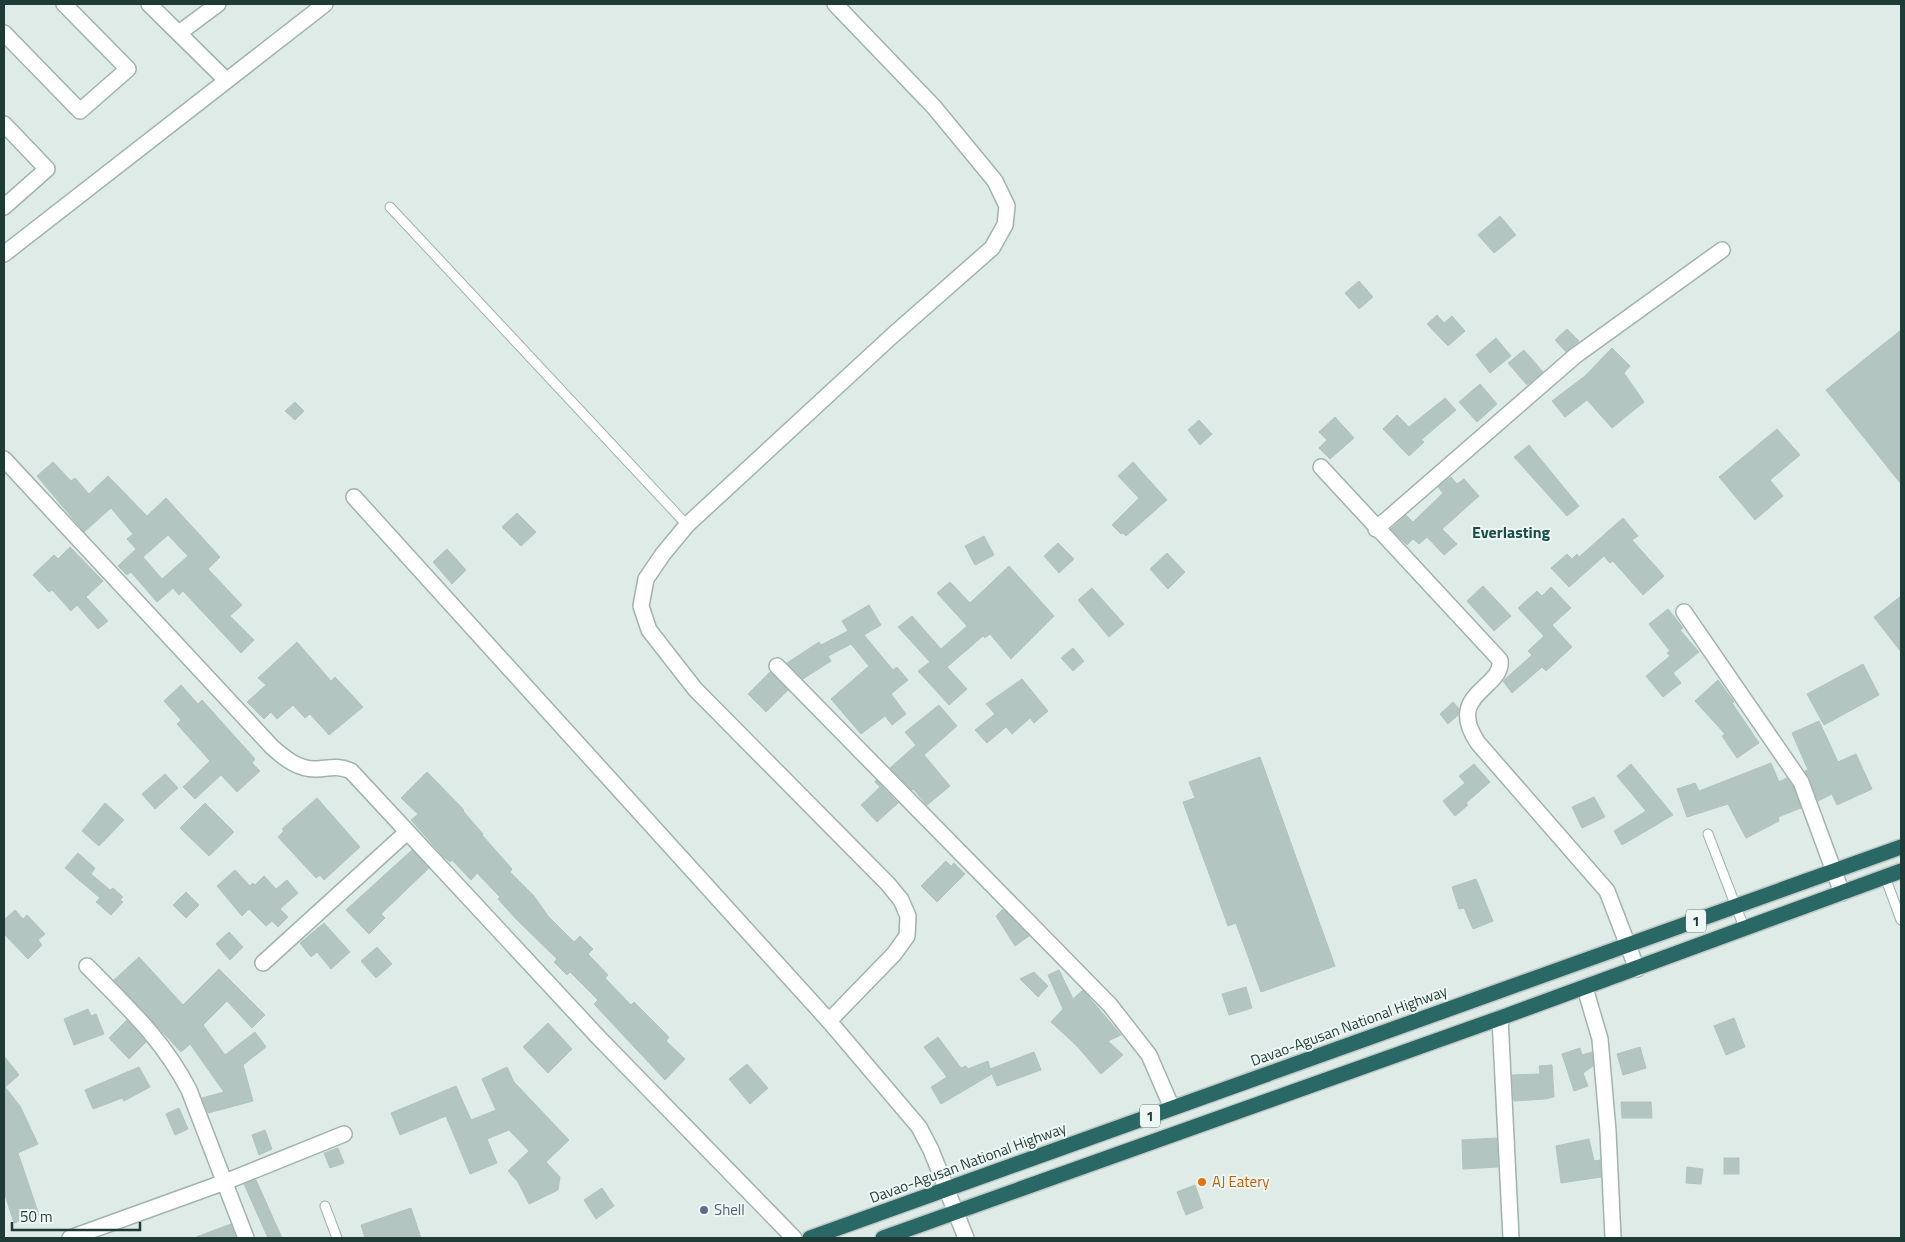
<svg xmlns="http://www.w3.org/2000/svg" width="1905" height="1242" font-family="'Titillium Web',sans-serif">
  <rect width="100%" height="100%" fill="#deebe7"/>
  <g fill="#b3c5c0" stroke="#b0c4bf" fill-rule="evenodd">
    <polygon points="1500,216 1516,235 1494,253 1478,235"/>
    <polygon points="1359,281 1373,297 1359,309 1345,293"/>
    <polygon points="1437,315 1444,323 1452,316 1465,331 1448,346 1427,324"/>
    <polygon points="1567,329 1579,341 1566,352 1555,340"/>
    <polygon points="1901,330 1901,484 1826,390"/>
    <polygon points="1496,338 1511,356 1490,373 1476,355"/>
    <polygon points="1612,348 1630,366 1624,373 1644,402 1612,428 1587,400 1565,417 1552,401 1585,376"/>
    <polygon points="1524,350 1543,372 1527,385 1508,363"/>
    <polygon points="1480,384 1497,404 1477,422 1459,402"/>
    <polygon points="1445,398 1456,410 1421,440 1424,442 1409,456 1383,429 1397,415 1409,427"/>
    <polygon points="295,402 304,411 295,420 285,411"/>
    <polygon points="1335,417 1354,438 1330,459 1319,448 1327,440 1319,432"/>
    <polygon points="1199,420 1212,434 1200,445 1188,430"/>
    <polygon points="1777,429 1800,455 1770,480 1783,496 1755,520 1719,477"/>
    <polygon points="1529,445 1579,506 1567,516 1514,457"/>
    <path d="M53,462L71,481L75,478L89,494L108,476L147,516L166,498L220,557L208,569L242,605L230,616L254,640L241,653L183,591L179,595L173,588L157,602L131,572L127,575L118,566L136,549L127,539L133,534L111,508L84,532L37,476ZM168,535L188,556L162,579L143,557Z"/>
    <polygon points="1133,462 1167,500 1126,536 1123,533 1121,534 1112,525 1139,498 1118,476"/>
    <polygon points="1451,477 1457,484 1464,479 1479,496 1442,529 1457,544 1444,555 1427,537 1419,544 1413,539 1407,545 1391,529 1406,515 1413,522 1443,493 1438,487"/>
    <polygon points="517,513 536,532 521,546 502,527"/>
    <polygon points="1623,518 1638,536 1632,540 1664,576 1643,595 1613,561 1610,563 1604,556 1569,587 1551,568 1567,554 1572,559 1577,554 1579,557"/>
    <polygon points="984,536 994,555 975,565 965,546"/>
    <polygon points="1058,543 1074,559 1059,573 1044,556"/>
    <polygon points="70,547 103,581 86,597 108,621 98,629 77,605 71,611 52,590 49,592 33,575 54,555 58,559"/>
    <polygon points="447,549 466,570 452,584 433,562"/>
    <polygon points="1167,553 1185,572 1168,589 1150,569"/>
    <polygon points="1009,566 1054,616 1011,659 990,634 985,638 983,636 947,667 967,689 949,705 918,671 930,662 898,627 912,616 941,649 967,626 937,593 950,582 970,603"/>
    <polygon points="1483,586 1511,616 1494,631 1467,601"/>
    <polygon points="1551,587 1571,608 1552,625 1572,647 1546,671 1542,667 1512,693 1503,681 1532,655 1528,651 1544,636 1518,608 1537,591 1542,596"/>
    <polygon points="1092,588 1124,624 1109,637 1078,600"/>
    <polygon points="1901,596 1901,652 1874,617"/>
    <polygon points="869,605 881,625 864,635 893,670 897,667 908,680 891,694 906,714 892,725 885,716 861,734 831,699 869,666 851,644 828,656 831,661 803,679 787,663 819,642 821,645 848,631 842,621"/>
    <polygon points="1668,609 1683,628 1680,630 1699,652 1673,673 1681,683 1663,697 1646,676 1670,656 1667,653 1670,651 1649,624"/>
    <polygon points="297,642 331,681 335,677 363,707 329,735 310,714 305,718 293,705 277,719 271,712 264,719 247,702 266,685 258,678"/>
    <polygon points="1073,648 1084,661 1073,671 1061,658"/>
    <polygon points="1863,664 1879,695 1824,725 1807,694"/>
    <polygon points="770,672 788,690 766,712 748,694"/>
    <polygon points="1022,679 1048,711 1034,723 1030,718 1012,734 1006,727 987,743 975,730 995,714 986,704"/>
    <polygon points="1718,680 1734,702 1732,703 1759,743 1737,758 1722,736 1725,734 1695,701"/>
    <polygon points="181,685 198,704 202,700 255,759 252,763 260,771 237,792 221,775 195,799 183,787 210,761 177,724 181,720 164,701"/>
    <polygon points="1453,702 1459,709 1458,715 1448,724 1440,714"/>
    <polygon points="939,705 957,726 924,755 950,786 927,805 913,789 912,790 890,768 916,745 905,732"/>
    <polygon points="1819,721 1838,762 1856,754 1872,789 1837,805 1832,794 1818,801 1805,771 1808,770 1792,733"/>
    <polygon points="1260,757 1335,966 1261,992 1236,923 1228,926 1183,802 1195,798 1189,782"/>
    <polygon points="1771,763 1779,782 1787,778 1793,786 1801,808 1778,817 1779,821 1746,838 1728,804 1687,817 1677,789 1695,783 1699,791"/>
    <polygon points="1474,764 1490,782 1466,803 1468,805 1455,816 1443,801 1465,783 1459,776"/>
    <polygon points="1631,764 1673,815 1622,845 1614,831 1646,811 1617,776"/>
    <polygon points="427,772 464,810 463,811 483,834 482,835 512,869 510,872 534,896 548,916 574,942 580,936 593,949 588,954 608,975 605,978 631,1005 634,1002 669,1037 666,1041 685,1059 665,1080 594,1004 598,1000 570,972 567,975 554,962 557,959 516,919 498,899 500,897 477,873 471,880 452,860 450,862 442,855 411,820 418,814 401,798"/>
    <polygon points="165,774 178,788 155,809 142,794"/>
    <polygon points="876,780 898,803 877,822 861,805 880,787 875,782"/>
    <polygon points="1594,797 1605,817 1582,828 1572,807"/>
    <polygon points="317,798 360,847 324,880 320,875 316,878 278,837 284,831 282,829"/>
    <polygon points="105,803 124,820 99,846 82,831"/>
    <polygon points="205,803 234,832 209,856 180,828"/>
    <polygon points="412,850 429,868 381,914 385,918 369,934 346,910"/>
    <polygon points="78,853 95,868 91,874 110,890 113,888 123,897 120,900 123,902 111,915 96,902 100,898 65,868"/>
    <polygon points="946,861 951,866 954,863 965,874 937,902 921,886"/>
    <polygon points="235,870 250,886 253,883 255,885 264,876 276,889 287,880 298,893 280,909 288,917 278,927 272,921 266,926 249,909 242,916 217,886"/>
    <polygon points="1476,879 1493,921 1473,929 1464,908 1459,909 1452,887"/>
    <polygon points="186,892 199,905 186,918 173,905"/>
    <polygon points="1003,909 1029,936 1015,946 996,916"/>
    <polygon points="15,910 23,919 27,915 45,934 38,940 42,945 28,959 4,934 4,920"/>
    <polygon points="324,923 350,952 331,969 317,952 311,957 300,943"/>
    <polygon points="229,932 243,947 230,960 216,944"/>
    <polygon points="377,947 392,964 376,978 361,961"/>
    <polygon points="139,957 183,1005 219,969 265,1015 252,1028 227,1001 203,1025 225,1055 255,1032 266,1047 243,1065 253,1101 208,1113 202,1098 224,1092 190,1044 181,1052 114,980"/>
    <polygon points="1059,970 1073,999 1083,990 1121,1035 1108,1041 1123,1055 1101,1074 1077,1046 1051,1022 1063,1009 1048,975"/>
    <polygon points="1034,972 1048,986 1038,997 1020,979"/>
    <polygon points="1246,987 1252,1008 1229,1015 1222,994"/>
    <polygon points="88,1009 91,1016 96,1014 104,1034 74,1045 64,1019"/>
    <polygon points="1734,1018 1745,1047 1726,1055 1714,1026"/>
    <polygon points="127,1020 146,1042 129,1059 109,1038"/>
    <polygon points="548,1023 572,1049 548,1073 523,1047"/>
    <polygon points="938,1037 961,1068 966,1066 968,1069 988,1061 990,1069 1034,1052 1041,1070 997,1086 992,1074 941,1104 931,1087 947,1077 924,1047"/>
    <polygon points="1640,1047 1646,1068 1623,1075 1617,1054"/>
    <polygon points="1580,1048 1582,1055 1592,1052 1593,1066 1583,1073 1588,1086 1574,1091 1562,1054"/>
    <polygon points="4,1056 19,1075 5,1087 20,1106 38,1144 18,1153 39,1215 14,1223 4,1192"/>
    <polygon points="747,1064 768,1088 750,1104 729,1079"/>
    <polygon points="1552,1065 1554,1097 1545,1099 1514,1101 1512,1075 1540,1074 1539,1066"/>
    <polygon points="139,1067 150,1087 124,1101 122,1098 93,1109 85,1090"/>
    <polygon points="507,1067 514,1082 569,1140 546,1162 560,1177 558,1190 529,1204 518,1182 508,1171 529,1151 509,1130 487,1139 497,1163 470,1174 446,1116 400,1135 391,1113 456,1086 471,1120 496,1110 482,1079"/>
    <polygon points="1621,1102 1651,1102 1652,1118 1622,1118"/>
    <polygon points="179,1108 188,1129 175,1135 166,1114"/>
    <polygon points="265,1130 272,1149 259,1155 252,1135"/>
    <polygon points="1497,1138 1498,1167 1463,1169 1462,1140"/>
    <polygon points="1589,1139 1594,1161 1600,1160 1601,1177 1561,1183 1556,1146"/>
    <polygon points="338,1148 344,1163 330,1168 324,1153"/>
    <rect x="1724" y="1158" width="15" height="16"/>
    <polygon points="1687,1167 1703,1169 1701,1184 1686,1183"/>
    <polygon points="256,1180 282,1238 268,1238 244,1184"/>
    <polygon points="1195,1185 1203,1208 1186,1215 1177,1192"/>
    <polygon points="602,1188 614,1206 596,1219 584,1200"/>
    <polygon points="411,1208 421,1238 365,1238 361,1225"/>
    <polygon points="231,1224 236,1238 197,1238 196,1237"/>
  </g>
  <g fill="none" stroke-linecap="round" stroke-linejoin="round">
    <defs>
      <g id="lane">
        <polyline points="390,207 687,525"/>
        <polyline points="1708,834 1745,930"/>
        <polyline points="1885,877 1901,920"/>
        <polyline points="325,1206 337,1238"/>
      </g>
      <g id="street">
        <polyline points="149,4 226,80"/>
        <polyline points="4,33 80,111 128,69 64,4"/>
        <polyline points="179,33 218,4"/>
        <polyline points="4,124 47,169 4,207"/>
        <polyline points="4,254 325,4"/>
        <path d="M4,459L272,747C284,758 299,770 317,769C330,768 338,765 351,771L600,1039L794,1238"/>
        <path d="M1321,467L1500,660C1504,689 1444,693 1478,743L1607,891L1637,969"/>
        <polyline points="354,497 829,1021 919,1127 931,1150 966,1238"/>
        <polyline points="1376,529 1575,356 1722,250"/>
        <polyline points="1684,612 1801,782 1842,893"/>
        <polyline points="777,666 1110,1005 1149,1055 1172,1108"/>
        <polyline points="263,963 407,832"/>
        <path d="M87,966C126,1006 163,1039 189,1090L246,1238"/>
        <polyline points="1585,988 1600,1039 1608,1131 1613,1238"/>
        <polyline points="1500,1018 1511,1238"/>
        <polyline points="829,1021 894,954 907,936 908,916 901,900 888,884 695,689 649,630 641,606 646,579 663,554 687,525 893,335 992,248 1005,225 1007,206 995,181 934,107 835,4"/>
        <polyline points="70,1238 225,1182 344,1134"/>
      </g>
      <g id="highway">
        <polyline points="810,1238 1901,847"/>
        <polyline points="883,1238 1500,1018 1901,871"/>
      </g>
    </defs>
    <use href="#lane" stroke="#a1b3af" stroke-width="11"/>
    <use href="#street" stroke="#a1b3af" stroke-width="18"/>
    <use href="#highway" stroke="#c0c8c7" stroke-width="18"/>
    <use href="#lane" stroke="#fff" stroke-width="9"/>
    <use href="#street" stroke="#fff" stroke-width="15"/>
    <use href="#highway" stroke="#296864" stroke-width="15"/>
  </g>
  <circle fill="#e8710a" stroke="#eef7f4" stroke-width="2" cx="1202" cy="1182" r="5"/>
  <circle fill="#5c6f8a" stroke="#eef7f4" stroke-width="2" cx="704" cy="1210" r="5"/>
  <g text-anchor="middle" stroke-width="4" stroke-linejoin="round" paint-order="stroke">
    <g fill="#eef7f4" stroke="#5d7370" stroke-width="1">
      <rect x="1686" y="909.5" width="20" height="23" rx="4"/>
      <rect x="1140" y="1104.5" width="20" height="23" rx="4"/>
    </g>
    <g font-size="14" font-weight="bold" fill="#1f3b37">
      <text x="1696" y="926">1</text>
      <text x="1150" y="1121">1</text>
    </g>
    <g font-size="15" fill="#1f3b37" stroke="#eef7f4">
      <text transform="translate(1349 1026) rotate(-20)" y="5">Davao-Agusan National Highway</text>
      <text transform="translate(968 1163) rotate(-20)" y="5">Davao-Agusan National Highway</text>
    </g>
    <g font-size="15" fill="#c56008" stroke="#eef7f4" text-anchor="start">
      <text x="1212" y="1187">AJ Eatery</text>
    </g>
    <g font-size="15" fill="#4e5e75" stroke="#eef7f4" text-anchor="start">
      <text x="714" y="1215">Shell</text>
    </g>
    <g font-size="16" font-weight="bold" fill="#1a4e48" stroke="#eef7f4">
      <text x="1511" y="538">Everlasting</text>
    </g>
  </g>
  <rect width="1905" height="1242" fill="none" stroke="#1f3b37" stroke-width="10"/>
  <path d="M12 1222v8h128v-8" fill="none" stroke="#1f3b37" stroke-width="2.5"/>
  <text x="20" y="1222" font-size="15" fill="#1f3b37" stroke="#eef7f4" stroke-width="4" paint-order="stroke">50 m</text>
</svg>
